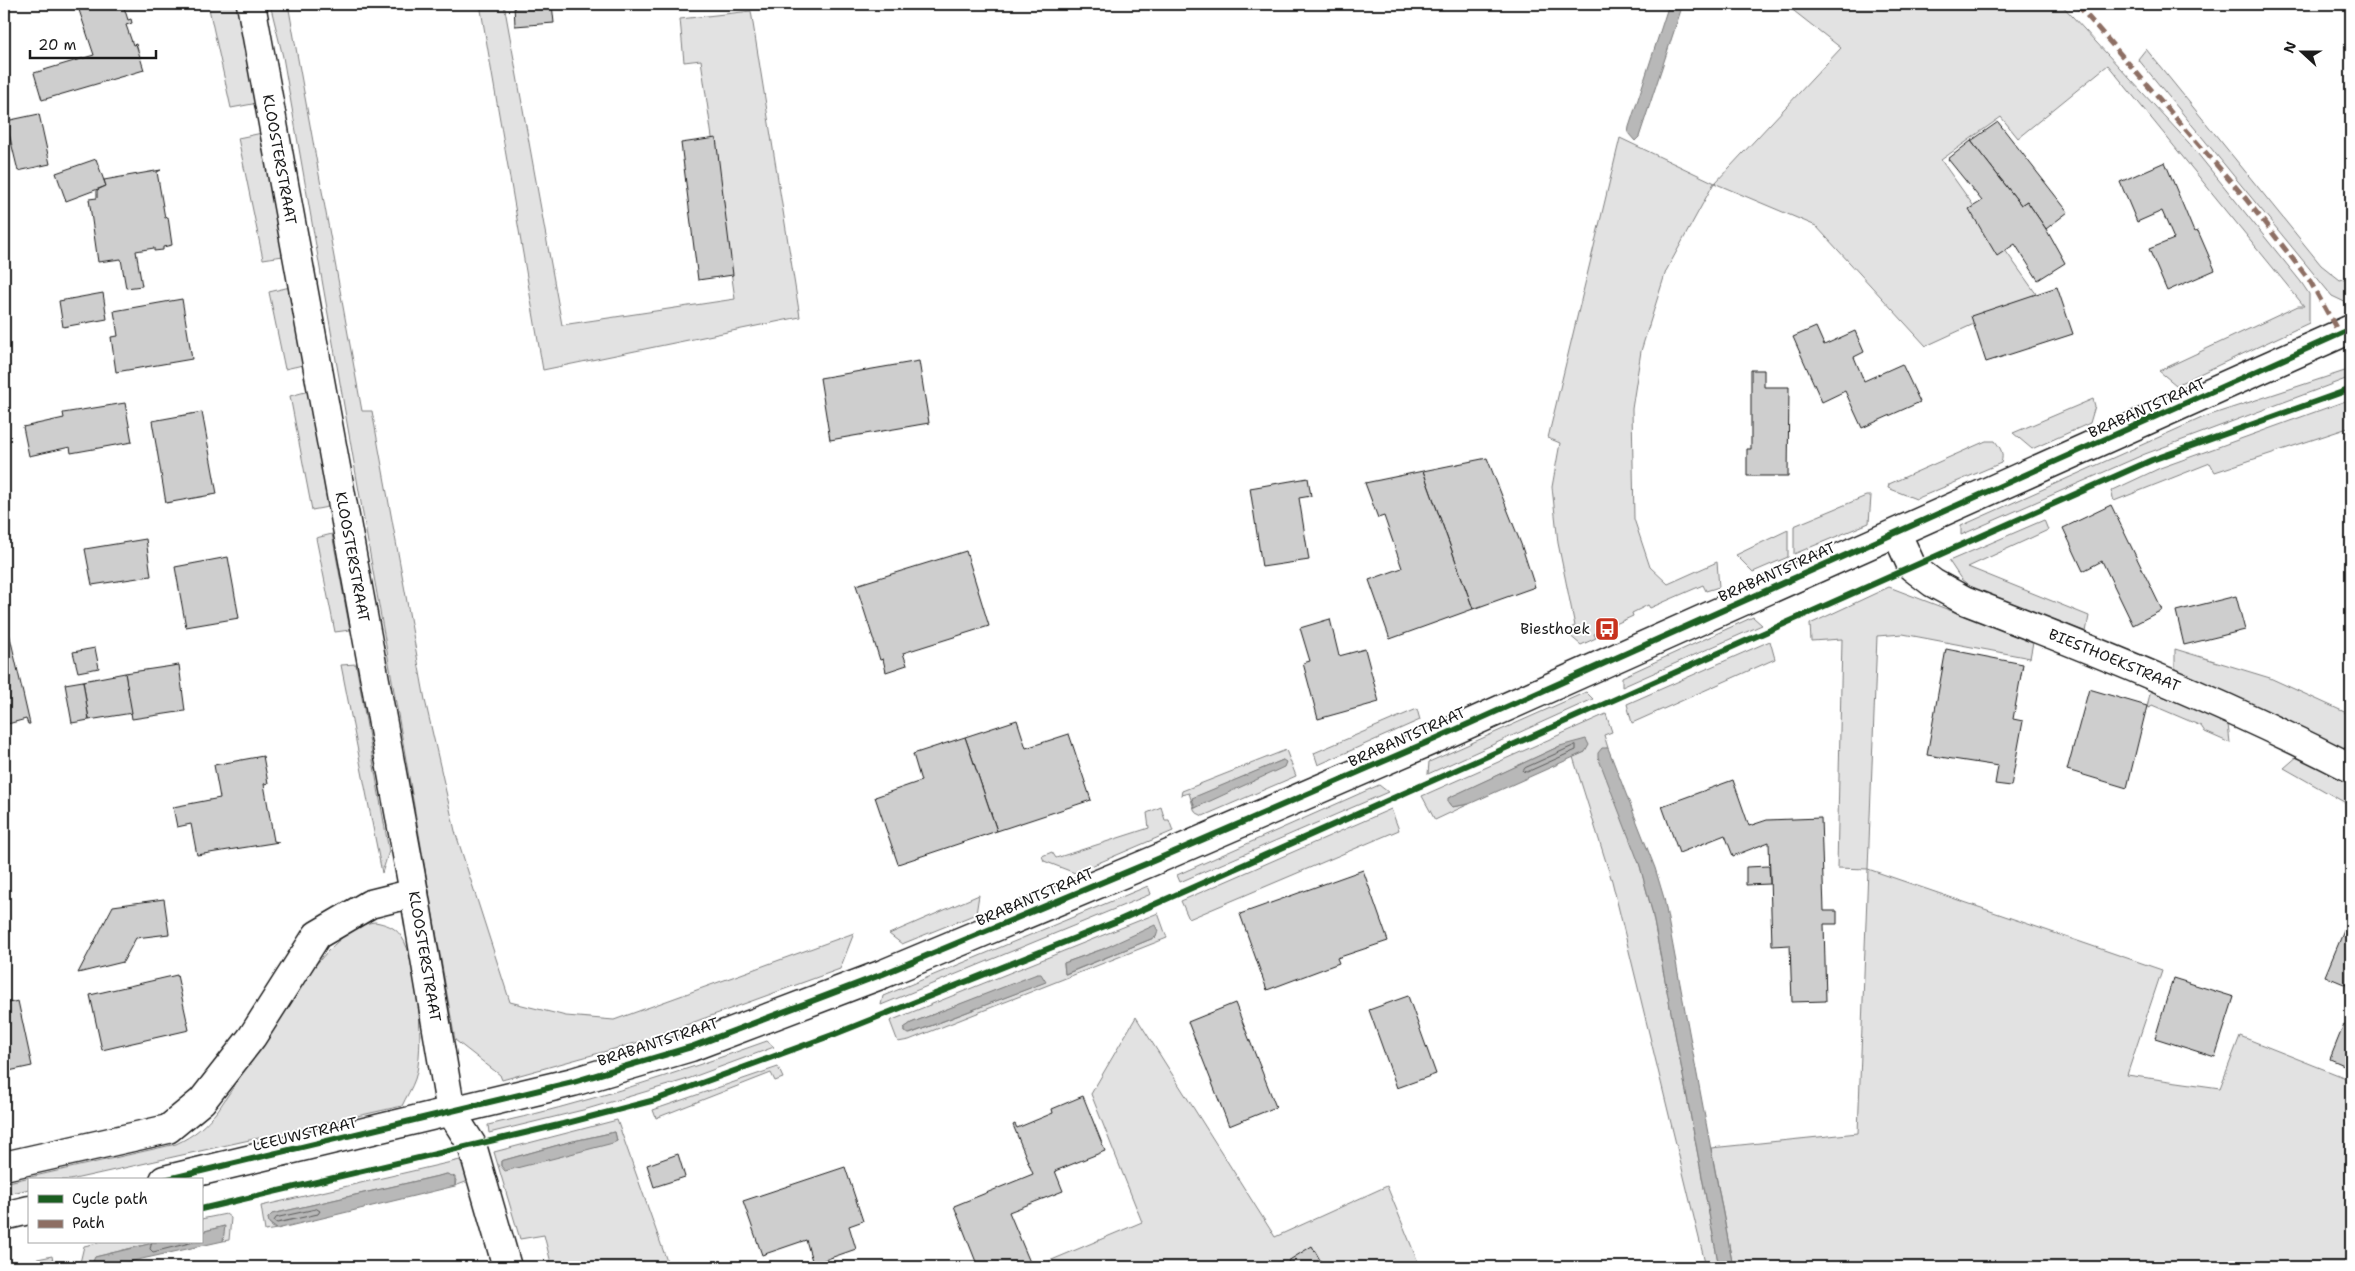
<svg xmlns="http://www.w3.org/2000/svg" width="2355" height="1271" font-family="'Shantell Sans',sans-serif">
  <rect width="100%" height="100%" fill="#fff"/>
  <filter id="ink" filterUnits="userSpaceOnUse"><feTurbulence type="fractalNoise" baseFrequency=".02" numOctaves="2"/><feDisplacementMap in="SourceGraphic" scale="10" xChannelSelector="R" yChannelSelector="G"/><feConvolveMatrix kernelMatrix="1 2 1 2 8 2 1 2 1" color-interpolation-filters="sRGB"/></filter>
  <g filter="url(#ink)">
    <g fill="#e2e2e2" stroke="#7f7f7f" fill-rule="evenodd">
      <polygon points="208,4 237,4 258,103 231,108"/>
      <polygon points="270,4 288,4 362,411 372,411 425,700 455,831 510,1002 566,1016 614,1020 854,933 840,969 639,1042 502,1080 500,1075 455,1040 283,57"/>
      <polygon points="480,4 504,4 562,325 735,299 701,60 684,62 680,19 751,11 800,317 543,370"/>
      <polygon points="1785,4 2061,4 2189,143 2301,282 2309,294 2309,323 2176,385 2159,371 2298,306 2304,306 2108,65 2018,138 2001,117 1941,160 2037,295 1926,346 1816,226 1714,183 1666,271 1641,351 1632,409 1634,519 1650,567 1668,584 1717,562 1719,587 1706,591 1703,585 1650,608 1648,605 1632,613 1633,616 1594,634 1596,638 1581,645 1568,634 1568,629 1575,626 1558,543 1552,487 1560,443 1548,438 1620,138 1715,183 1841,48"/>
      <polygon points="2146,49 2321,265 2340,280 2351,277 2351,305 2332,296 2138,59"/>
      <polygon points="262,133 283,256 263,259 238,138"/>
      <polygon points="290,287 303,365 285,369 269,292"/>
      <polygon points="2351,369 2351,377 2145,454 1961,535 1961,526 2204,417"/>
      <polygon points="309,391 328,507 312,510 290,396"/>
      <polygon points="2093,399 2095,406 2090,423 2032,449 2013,433"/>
      <polygon points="2351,399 2351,427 2215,472 2210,463 2114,501 2111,491 2160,468"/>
      <path d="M1986,441H1995C2001,449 2004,453 2001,463L1916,499L1888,488L1889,484Z"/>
      <polygon points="1866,496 1871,496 1869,523 1794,554 1794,526"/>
      <polygon points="2044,520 2048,530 1968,567 2089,616 2086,632 1972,588 1961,579 1949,561"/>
      <polygon points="1788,530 1788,557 1753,572 1736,555"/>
      <polygon points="332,534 350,630 335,632 316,538"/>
      <polygon points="1889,587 2033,642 2030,658 1903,634 1877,636 1868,869 2162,970 2127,1075 2220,1088 2240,1036 2351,1080 2351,1267 1733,1267 1711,1148 1858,1133 1868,869 1837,868 1842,639 1811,641 1810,624"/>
      <polygon points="1753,617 1762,625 1622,687 1622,677"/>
      <polygon points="1770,641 1775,659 1632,723 1627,704"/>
      <polygon points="2175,649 2270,678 2351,715 2351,753 2264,710 2175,669"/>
      <polygon points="356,664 389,851 382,873 341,665"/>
      <polygon points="2151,689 2228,724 2230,743 2205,732 2201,726 2152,705 2150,708 2147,707"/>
      <polygon points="1586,692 1593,699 1428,774 1429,762"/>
      <polygon points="1417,709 1420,720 1318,765 1314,753"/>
      <polygon points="1606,714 1612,732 1604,735 1608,748 1602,749 1640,866 1652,911 1719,1267 1706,1267 1612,881 1573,757 1585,752 1560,746 1449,798 1448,802 1452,807 1469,804 1435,820 1422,796"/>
      <path d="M1286,750L1296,776L1203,816L1195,812L1189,793L1181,795L1182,791ZM1283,760L1195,808L1192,799Z"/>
      <polygon points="2299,755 2351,782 2351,806 2284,768"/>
      <polygon points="1379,785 1388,792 1180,882 1177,875"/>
      <polygon points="1161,807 1165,820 1169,820 1173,831 1075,873 1044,861 1042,856 1052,852 1056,858 1149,828 1147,813"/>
      <polygon points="1391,809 1399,830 1189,919 1181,901"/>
      <polygon points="1148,886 1151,894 881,1005 883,996"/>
      <polygon points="979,895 976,914 902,944 889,934"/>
      <path d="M1158,913L1167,938L909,1040L898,1042L890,1021ZM1156,937L1066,974H1065L1064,963L1103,949ZM1037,975L1045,982L910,1034L904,1032V1028L911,1023Z"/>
      <path d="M375,922C386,924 395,927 401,936C419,960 425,1051 415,1079C412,1088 406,1097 402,1106L70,1180H29V1189L4,1195V1183L176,1144C195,1135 205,1126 218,1110L314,967C329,949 351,924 375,922Z"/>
      <polygon points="1136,1017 1275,1237 1387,1186 1420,1267 1050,1267 1047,1262 1142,1222 1091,1094"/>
      <path d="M767,1041L774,1047L685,1080L587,1109L489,1133L488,1125C583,1104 675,1074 767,1041Z"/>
      <polygon points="778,1067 783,1078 775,1081 771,1073 656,1118 653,1110"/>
      <path d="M617,1120L669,1267H552L544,1235L520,1239L494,1152ZM615,1132L617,1141L501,1166V1161L569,1142Z"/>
      <polygon points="460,1160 471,1180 455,1186 456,1180 447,1174 272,1214 268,1218 272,1227 277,1229 265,1231 261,1206"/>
      <polygon points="226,1214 231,1218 229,1240 223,1241 224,1226 201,1232 201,1219"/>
      <polygon points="102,1242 157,1242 95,1257 94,1265 96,1267 79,1267 84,1246"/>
      <polygon points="52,1256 54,1267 4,1267 4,1266"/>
    </g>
    <g fill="#b8b8b8" stroke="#7a7a7a">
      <polygon points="1669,4 1683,4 1639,137 1635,141 1628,133 1629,127"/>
      <polygon points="1586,739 1589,745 1585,752 1469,804 1452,807 1448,802 1448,798 1560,746"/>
      <polygon points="1602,748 1608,748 1655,868 1664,898 1733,1267 1719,1267 1652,911 1640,866 1598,757 1598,753"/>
      <polygon points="1283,760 1286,762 1284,767 1195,808 1192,798"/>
      <polygon points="1155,925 1158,931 1156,937 1065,974 1064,963 1103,949"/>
      <polygon points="1037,974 1041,974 1046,982 909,1034 904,1032 904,1028 911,1023"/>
      <polygon points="615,1132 617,1141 613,1143 505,1171 501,1166 501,1161 569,1142"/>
      <polygon points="447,1174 455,1177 455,1186 277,1229 269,1223 268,1218 272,1214"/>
      <polygon points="225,1226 223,1241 106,1267 96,1267 93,1261 95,1257 157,1242 201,1242 201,1232"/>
    </g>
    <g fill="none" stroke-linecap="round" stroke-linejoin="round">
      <g stroke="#5a5a5a" stroke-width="1">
        <polygon points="1576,745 1576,750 1527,772 1523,771 1525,768"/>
        <polygon points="317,1209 320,1211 318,1214 277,1223 274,1221 276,1218"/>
        <polyline points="152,1242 150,1249 153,1252 194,1242"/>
      </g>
    </g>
    <g fill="#cecece" stroke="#1c1c1c">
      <polygon points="101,4 123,4 128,20 131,19 132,23 126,25 133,45 136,44 144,70 42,100 34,73 94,55 79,10"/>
      <polygon points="514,4 552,4 554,23 515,26"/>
      <polygon points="39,114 50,164 18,171 6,121"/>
      <polygon points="1998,122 2068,212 2046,229 2027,201 2021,205 1971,141"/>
      <polygon points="716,138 733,275 698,280 681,143"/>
      <polygon points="1971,141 2021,205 2027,201 2046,229 2065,263 2038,280 2015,244 1997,256 1969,209 1982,201 1948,159"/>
      <polygon points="96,159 106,186 66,201 56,173"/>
      <polygon points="2165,162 2194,232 2198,231 2215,270 2167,291 2149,249 2174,239 2162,211 2137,222 2120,182"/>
      <polygon points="161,170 157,172 165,218 168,217 172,245 163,247 163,250 154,251 154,248 136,251 142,286 126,288 121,259 98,262 89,199 97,198 97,190 106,186 104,180"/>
      <polygon points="2057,287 2073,334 1986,362 1971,316"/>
      <polygon points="103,293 107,319 63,327 59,301"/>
      <polygon points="182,299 192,359 116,372 111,337 118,336 114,311"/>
      <polygon points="1816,327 1824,345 1855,331 1864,352 1854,357 1864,381 1902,364 1920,402 1862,428 1845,391 1822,402 1793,337"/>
      <polygon points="919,361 929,423 830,440 820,378"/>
      <polygon points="1751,370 1764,370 1764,387 1789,387 1788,476 1747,476 1747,449 1751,449"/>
      <polygon points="125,403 132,442 71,453 70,447 29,456 23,427 64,418 63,413"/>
      <polygon points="202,412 217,494 166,503 152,421"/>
      <polygon points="1487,458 1521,544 1535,587 1473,609 1423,471"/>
      <polygon points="1423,471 1473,609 1390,639 1369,580 1402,568 1384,516 1378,518 1365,483"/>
      <polygon points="1308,478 1311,496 1299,498 1309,560 1262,567 1250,488"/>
      <polygon points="2111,505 2162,610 2133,625 2102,561 2083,571 2063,528"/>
      <polygon points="146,539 151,576 92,585 85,549"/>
      <polygon points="966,551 989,626 903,653 907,665 886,672 883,659 880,660 856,585"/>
      <polygon points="228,557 239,618 186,627 175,567"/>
      <polygon points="2236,596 2245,630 2184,645 2176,611"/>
      <polygon points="4,611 30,724 28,724 26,719 4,725"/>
      <polygon points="1330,619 1339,656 1365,649 1379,702 1318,719 1303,663 1310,661 1300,628"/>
      <polygon points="95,648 99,668 78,672 73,652"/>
      <polygon points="1946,649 2023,664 2013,719 2023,721 2011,786 1995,784 1998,766 1927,755"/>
      <polygon points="179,665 185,711 132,719 125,673"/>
      <polygon points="125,673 132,713 89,720 83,681"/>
      <polygon points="83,681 89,720 72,723 65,684"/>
      <polygon points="2089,689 2147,706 2127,788 2067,770"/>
      <polygon points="1017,720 1026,748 1069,734 1091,800 997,831 965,737"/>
      <polygon points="965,737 997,831 898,864 875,797 921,781 913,754"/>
      <polygon points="263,756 268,783 264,784 274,841 279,842 197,855 191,824 177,827 173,807 220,798 214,765"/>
      <polygon points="1733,780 1749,826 1767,820 1821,818 1824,911 1837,911 1837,924 1824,924 1826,1001 1792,1002 1790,945 1772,946 1769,842 1733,856 1725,835 1679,853 1662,806"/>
      <polygon points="1769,866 1770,884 1746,885 1746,867"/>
      <polygon points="1363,870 1388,941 1337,958 1339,963 1267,990 1240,914"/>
      <polygon points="164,899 169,934 136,938 123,962 78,973 113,906"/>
      <polygon points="2351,914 2351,987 2325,976"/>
      <polygon points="177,975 189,1030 102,1050 90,995"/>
      <polygon points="2173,978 2234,997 2215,1057 2155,1038"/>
      <polygon points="1408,996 1436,1074 1397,1088 1369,1010"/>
      <polygon points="18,1001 32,1066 4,1072 4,1004"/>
      <polygon points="1235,1003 1276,1107 1229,1126 1188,1022"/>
      <polygon points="2344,1024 2351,1027 2351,1068 2330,1059"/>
      <polygon points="1083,1096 1105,1151 1055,1171 1063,1191 1009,1212 1032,1267 978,1267 954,1206 1033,1174 1013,1125 1015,1124 1017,1128 1053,1113 1052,1109"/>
      <polygon points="678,1154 685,1177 654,1187 647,1165"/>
      <polygon points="845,1167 863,1221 849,1226 856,1249 813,1264 806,1240 762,1255 743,1201"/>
      <polygon points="1312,1246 1324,1267 1292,1267 1288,1261"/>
    </g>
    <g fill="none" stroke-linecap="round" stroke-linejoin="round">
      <defs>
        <g id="minor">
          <path id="s1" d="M1897,534L1912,567L1933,583L1964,600C2096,651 2225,703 2351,768"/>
          <polyline points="451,1112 472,1145 507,1267"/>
          <polyline points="4,1166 168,1129 202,1101 252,1037 317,935 370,904 414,893"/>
        </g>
        <g id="tertiary">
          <path id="s2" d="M251,4L414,893L451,1112"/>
          <polyline points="164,1180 573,1082 691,1047 883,974 1153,861 1435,739 2351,329"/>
          <polyline points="4,1216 29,1210"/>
        </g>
      </defs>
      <use href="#minor" stroke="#1c1c1c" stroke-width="31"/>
      <use href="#tertiary" stroke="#1c1c1c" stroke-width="31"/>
      <use href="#minor" stroke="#fff" stroke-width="28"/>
      <use href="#tertiary" stroke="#fff" stroke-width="28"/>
      <polyline stroke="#8d6e63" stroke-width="5" stroke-dasharray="10 5" stroke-linecap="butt" points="2077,4 2246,199 2310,281 2340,335"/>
      <defs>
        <g id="cycleway">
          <polyline points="164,1180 573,1082 691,1047 883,974 1153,861 1435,739 2351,329"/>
          <polyline points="201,1209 563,1124 655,1100 835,1034 1115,922 2152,460 2351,389"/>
        </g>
      </defs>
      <use href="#cycleway" stroke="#fff" stroke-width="9"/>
      <use href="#cycleway" stroke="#1b5e20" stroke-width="6"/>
    </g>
  </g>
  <defs>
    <symbol id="bus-square" viewBox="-11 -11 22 22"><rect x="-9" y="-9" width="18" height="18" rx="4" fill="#c8321e" stroke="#fff"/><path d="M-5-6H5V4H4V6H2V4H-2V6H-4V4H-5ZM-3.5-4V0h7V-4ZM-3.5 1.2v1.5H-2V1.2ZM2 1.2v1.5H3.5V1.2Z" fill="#fff"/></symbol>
  </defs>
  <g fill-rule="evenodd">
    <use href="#bus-square" x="1593" y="615" width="28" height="28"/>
  </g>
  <g text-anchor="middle" stroke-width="4" stroke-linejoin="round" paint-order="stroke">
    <g font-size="15" fill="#1c1c1c" stroke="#fff">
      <text dy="5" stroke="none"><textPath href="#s2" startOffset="158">KLOOSTERSTRAAT</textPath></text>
      <text transform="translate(2147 408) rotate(-24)" y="5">BRABANTSTRAAT</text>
      <text dy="5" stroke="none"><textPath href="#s2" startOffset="562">KLOOSTERSTRAAT</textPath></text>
      <text transform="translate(1777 572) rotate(-24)" y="5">BRABANTSTRAAT</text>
      <text dy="5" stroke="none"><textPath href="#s1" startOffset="260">BIESTHOEKSTRAAT</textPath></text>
      <text transform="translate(1407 737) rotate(-24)" y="5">BRABANTSTRAAT</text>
      <text transform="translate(1035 897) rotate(-23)" y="5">BRABANTSTRAAT</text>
      <text dy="5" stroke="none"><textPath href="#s2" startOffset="968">KLOOSTERSTRAAT</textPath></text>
      <text transform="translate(658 1042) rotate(-18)" y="5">BRABANTSTRAAT</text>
      <text transform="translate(305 1134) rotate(-13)" y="5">LEEUWSTRAAT</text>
    </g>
    <g font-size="15" fill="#1c1c1c" stroke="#fff" text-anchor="end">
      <text x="1590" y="634">Biesthoek</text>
    </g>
  </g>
  <rect width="2355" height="1271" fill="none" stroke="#fff" stroke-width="20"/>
  <rect x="10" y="10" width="2335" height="1251" fill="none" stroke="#1c1c1c" stroke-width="2" filter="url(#ink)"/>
  <rect x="28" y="1178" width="175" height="65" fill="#ffffff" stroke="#a4a4a4"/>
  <rect x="38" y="1195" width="25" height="8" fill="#1b5e20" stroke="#a4a4a4"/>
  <text x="72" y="1204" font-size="15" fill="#1c1c1c">Cycle path</text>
  <rect x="38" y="1220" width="25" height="8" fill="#8d6e63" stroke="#a4a4a4"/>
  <text x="72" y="1228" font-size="15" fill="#1c1c1c">Path</text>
  <g transform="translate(2302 52) rotate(291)" stroke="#ffffff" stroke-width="4" paint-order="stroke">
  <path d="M0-4L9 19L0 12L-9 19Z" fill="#1c1c1c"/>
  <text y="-8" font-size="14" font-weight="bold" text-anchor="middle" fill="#1c1c1c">N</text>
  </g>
  <path d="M30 50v8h126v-8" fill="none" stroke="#1c1c1c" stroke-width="2.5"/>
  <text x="38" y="50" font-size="15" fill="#1c1c1c" stroke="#ffffff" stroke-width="4" paint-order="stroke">20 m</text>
</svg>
